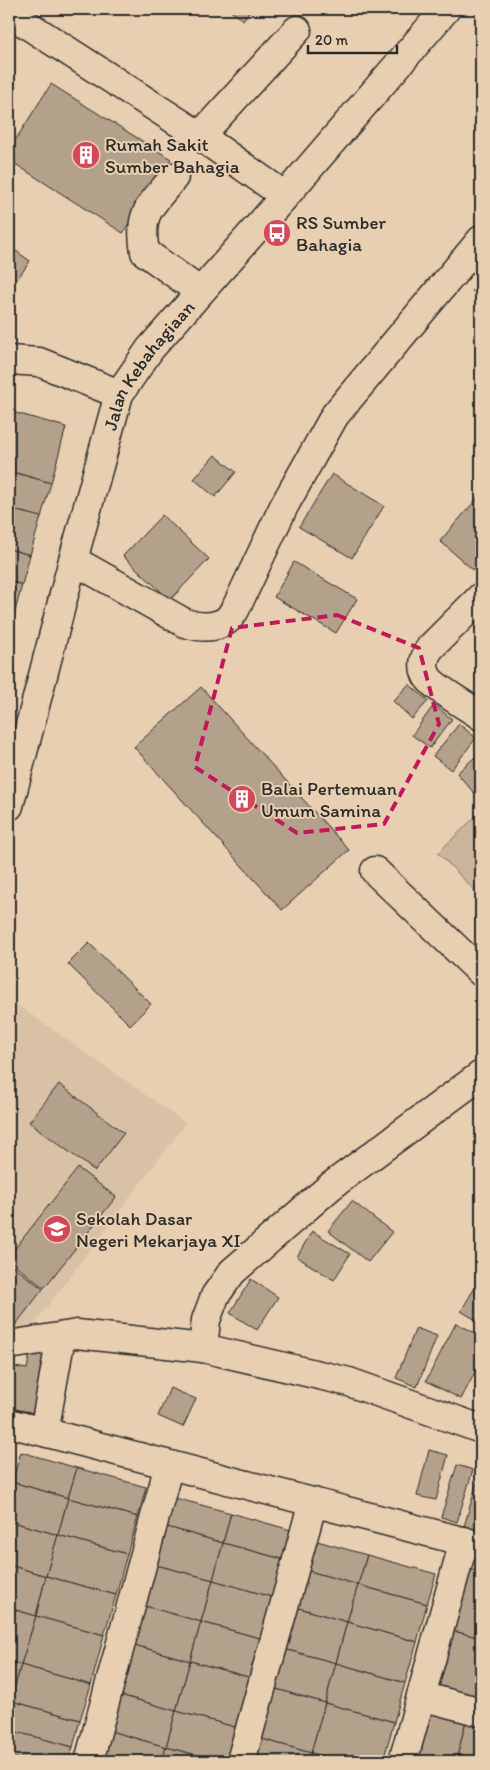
<svg xmlns="http://www.w3.org/2000/svg" width="490" height="1770" font-family="Itim,sans-serif">
  <rect width="100%" height="100%" fill="#e9cfb1"/>
  <filter id="ink" filterUnits="userSpaceOnUse"><feTurbulence type="fractalNoise" baseFrequency=".02" numOctaves="2"/><feDisplacementMap in="SourceGraphic" scale="10" xChannelSelector="R" yChannelSelector="G"/><feConvolveMatrix kernelMatrix="1 2 1 2 8 2 1 2 1" color-interpolation-filters="sRGB"/></filter>
  <g filter="url(#ink)">
    <polygon fill="#d9c1a6" points="9,999 186,1123 26,1335 9,1338"/>
    <polygon fill="#cab49b" stroke="#7a7063" points="481,811 481,897 438,853"/>
    <g fill="#b4a18c" stroke="#2b2b2b">
      <polygon points="228,9 251,9 243,20"/>
      <polygon points="51,84 171,159 123,233 9,160 9,150"/>
      <polygon points="9,246 30,261 12,287 9,284"/>
      <polygon points="481,279 481,298 472,291"/>
      <polygon points="9,411 66,427 51,483 9,471"/>
      <polygon points="215,455 236,472 215,497 194,479"/>
      <polygon points="9,471 51,483 41,517 9,509"/>
      <polygon points="332,474 384,506 352,558 299,527"/>
      <polygon points="481,494 481,575 480,576 440,541"/>
      <polygon points="9,509 41,517 30,555 9,549"/>
      <polygon points="162,515 209,559 170,600 123,556"/>
      <polygon points="9,549 30,555 22,585 9,581"/>
      <polygon points="294,562 357,599 336,633 274,597"/>
      <polygon points="9,581 22,585 12,623 9,622"/>
      <polygon points="409,684 428,701 412,719 393,701"/>
      <polygon points="201,687 349,850 282,910 134,747"/>
      <polygon points="434,705 452,719 430,748 412,735"/>
      <polygon points="459,724 476,738 451,770 433,756"/>
      <polygon points="481,752 481,787 474,793 457,773"/>
      <polygon points="89,943 151,1004 130,1025 68,964"/>
      <polygon points="59,1084 124,1133 95,1171 29,1122"/>
      <polygon points="78,1168 116,1197 44,1288 9,1260 9,1256"/>
      <polygon points="352,1201 392,1232 368,1262 328,1231"/>
      <polygon points="312,1231 350,1254 334,1280 297,1257"/>
      <polygon points="9,1263 43,1289 10,1332 9,1331"/>
      <polygon points="251,1279 278,1297 257,1330 230,1313"/>
      <polygon points="474,1289 481,1293 481,1323 461,1311"/>
      <polygon points="456,1323 481,1336 481,1361 461,1399 426,1381"/>
      <polygon points="416,1328 437,1336 417,1387 396,1378"/>
      <polygon points="31,1348 52,1351 41,1414 9,1408 9,1366 27,1369"/>
      <polygon points="170,1388 196,1399 183,1427 158,1416"/>
      <polygon points="429,1450 448,1455 436,1500 417,1496"/>
      <polygon points="21,1452 77,1468 68,1498 12,1482"/>
      <polygon points="457,1465 473,1470 457,1522 441,1517"/>
      <polygon points="77,1468 146,1487 138,1517 68,1498"/>
      <polygon points="480,1472 481,1472 481,1533 463,1530"/>
      <polygon points="12,1482 68,1498 58,1535 9,1521 9,1494"/>
      <polygon points="68,1498 138,1517 127,1554 58,1535"/>
      <polygon points="175,1498 231,1513 223,1543 167,1527"/>
      <polygon points="231,1513 301,1533 293,1562 223,1543"/>
      <polygon points="9,1521 58,1535 46,1576 9,1565"/>
      <polygon points="167,1527 223,1543 213,1580 156,1565"/>
      <polygon points="58,1535 127,1554 116,1595 46,1576"/>
      <polygon points="310,1539 367,1555 358,1585 302,1569"/>
      <polygon points="223,1543 293,1562 282,1600 213,1580"/>
      <polygon points="367,1555 436,1574 427,1604 358,1585"/>
      <polygon points="9,1565 46,1576 36,1616 9,1608"/>
      <polygon points="156,1565 213,1580 201,1622 145,1606"/>
      <polygon points="302,1569 358,1585 347,1622 292,1606"/>
      <polygon points="468,1569 481,1572 481,1638 453,1631"/>
      <polygon points="46,1576 116,1595 104,1635 36,1616"/>
      <polygon points="213,1580 282,1600 270,1641 201,1622"/>
      <polygon points="358,1585 427,1604 417,1642 347,1622"/>
      <polygon points="145,1606 201,1622 190,1661 134,1645"/>
      <polygon points="292,1606 347,1622 336,1663 280,1648"/>
      <polygon points="9,1608 36,1616 21,1665 9,1662"/>
      <polygon points="36,1616 104,1635 91,1685 21,1665"/>
      <polygon points="201,1622 270,1641 259,1680 190,1661"/>
      <polygon points="347,1622 417,1642 405,1683 336,1663"/>
      <polygon points="453,1631 481,1638 481,1681 476,1701 438,1691"/>
      <polygon points="134,1645 190,1661 176,1711 120,1695"/>
      <polygon points="280,1648 336,1663 325,1703 269,1687"/>
      <polygon points="190,1661 259,1680 246,1730 176,1711"/>
      <polygon points="9,1662 21,1665 11,1701 9,1700"/>
      <polygon points="336,1663 405,1683 394,1722 325,1703"/>
      <polygon points="21,1665 91,1685 80,1720 11,1701"/>
      <polygon points="481,1681 481,1702 476,1701"/>
      <polygon points="269,1687 325,1703 311,1753 255,1737"/>
      <polygon points="120,1695 176,1711 166,1747 110,1731"/>
      <polygon points="11,1701 80,1720 73,1747 9,1730 9,1710"/>
      <polygon points="325,1703 394,1722 383,1761 342,1761 311,1753"/>
      <polygon points="176,1711 246,1730 236,1761 219,1761 166,1747"/>
      <polygon points="427,1712 466,1721 456,1761 415,1761"/>
      <polygon points="466,1721 481,1725 481,1761 456,1761"/>
      <polygon points="9,1730 73,1747 69,1761 25,1761 9,1757"/>
      <polygon points="110,1731 166,1747 162,1761 114,1761 102,1758"/>
      <polygon points="255,1737 311,1753 309,1761 248,1761"/>
      <polygon points="166,1747 219,1761 162,1761"/>
      <polygon points="311,1753 342,1761 309,1761"/>
      <polygon points="9,1757 25,1761 9,1761"/>
    </g>
    <g fill="none" stroke-linecap="round" stroke-linejoin="round">
      <defs>
        <g id="minor">
          <polyline points="9,13 200,136 285,196"/>
          <polyline points="200,136 297,30"/>
          <path d="M174,177C150,207 138,212 145,252L199,291"/>
          <polyline points="9,360 39,362 119,394"/>
          <path d="M73,560L185,623C198,627 215,629 227,620C230,618 232,613 235,610L284,506L335,415L481,240"/>
          <path d="M481,597L430,648C425,655 422,665 426,674C430,686 469,707 481,716"/>
          <path id="s1" d="M9,806L73,560L119,394L150,349L285,196L446,9"/>
          <polyline points="375,871 481,972"/>
          <polyline points="9,1345 77,1334 203,1348 349,1382 481,1429"/>
          <polyline points="203,1348 206,1320 215,1296 232,1272 331,1186 481,1075"/>
          <polyline points="9,1423 481,1546"/>
          <polyline points="44,1432 61,1337"/>
          <polyline points="421,1696 481,1712"/>
          <polyline points="89,1761 169,1465"/>
          <polyline points="241,1761 313,1502"/>
          <polyline points="403,1761 464,1541"/>
        </g>
      </defs>
      <use href="#minor" stroke="#2b2b2b" stroke-width="31"/>
      <use href="#minor" stroke="#e9cfb1" stroke-width="28"/>
    </g>
  </g>
  <path fill="none" stroke="#c2185b" stroke-width="4" stroke-dasharray="10 6" stroke-linejoin="round" d="M337,615L419,648L439,724L384,824L297,833L195,767L232,628Z"/>
  <defs>
    <symbol id="building-disc" viewBox="-11 -11 22 22"><circle r="9.5" fill="#d1495b" stroke="#e9cfb1"/><path d="M-4-6H4V6H1V3H-1V6H-4ZM-2.5-4.3h1.7v1.8h-1.7ZM.8-4.3h1.7v1.8H.8ZM-2.5-1h1.7V.8h-1.7ZM.8-1h1.7V.8H.8Z" fill="#fff"/></symbol>
    <symbol id="bus-disc" viewBox="-11 -11 22 22"><circle r="9.5" fill="#d1495b" stroke="#e9cfb1"/><path d="M-5-6H5V4H4V6H2V4H-2V6H-4V4H-5ZM-3.5-4V0h7V-4ZM-3.5 1.2v1.5H-2V1.2ZM2 1.2v1.5H3.5V1.2Z" fill="#fff"/></symbol>
    <symbol id="school-disc" viewBox="-11 -11 22 22"><circle r="9.5" fill="#d1495b" stroke="#e9cfb1"/><path d="M0-5L7-2L0 1L-7-2ZM-4 1L0 2.5L4 1V4Q0 6-4 4Z" fill="#fff"/></symbol>
  </defs>
  <g fill-rule="evenodd">
    <use href="#building-disc" x="70" y="139" width="32" height="32"/>
    <use href="#bus-disc" x="261" y="217" width="32" height="32"/>
    <use href="#building-disc" x="226" y="783" width="32" height="32"/>
    <use href="#school-disc" x="41" y="1213" width="32" height="32"/>
  </g>
  <g text-anchor="middle" stroke-width="4" stroke-linejoin="round" paint-order="stroke">
    <g font-size="19" fill="#2b2b2b" stroke="#e9cfb1" text-anchor="start">
      <text x="105" y="151">Rumah Sakit<tspan x="105" dy="22">Sumber Bahagia</tspan></text>
      <text x="296" y="229">RS Sumber<tspan x="296" dy="22">Bahagia</tspan></text>
      <text x="261" y="795">Balai Pertemuan<tspan x="261" dy="22">Umum Samina</tspan></text>
      <text x="76" y="1225">Sekolah Dasar<tspan x="76" dy="22">Negeri Mekarjaya XI</tspan></text>
    </g>
    <g font-size="19" fill="#2b2b2b" stroke="#e9cfb1">
      <text dy="7" stroke="none"><textPath href="#s1" startOffset="466">Jalan Kebahagiaan</textPath></text>
    </g>
  </g>
  <rect width="490" height="1770" fill="none" stroke="#e9cfb1" stroke-width="30"/>
  <rect x="15" y="15" width="460" height="1740" fill="none" stroke="#2b2b2b" stroke-width="2" filter="url(#ink)"/>
  <path d="M308 45v8h89v-8" fill="none" stroke="#2b2b2b" stroke-width="2.5"/>
  <text x="315" y="45" font-size="15" fill="#2b2b2b" stroke="#e9cfb1" stroke-width="4" paint-order="stroke">20 m</text>
</svg>
